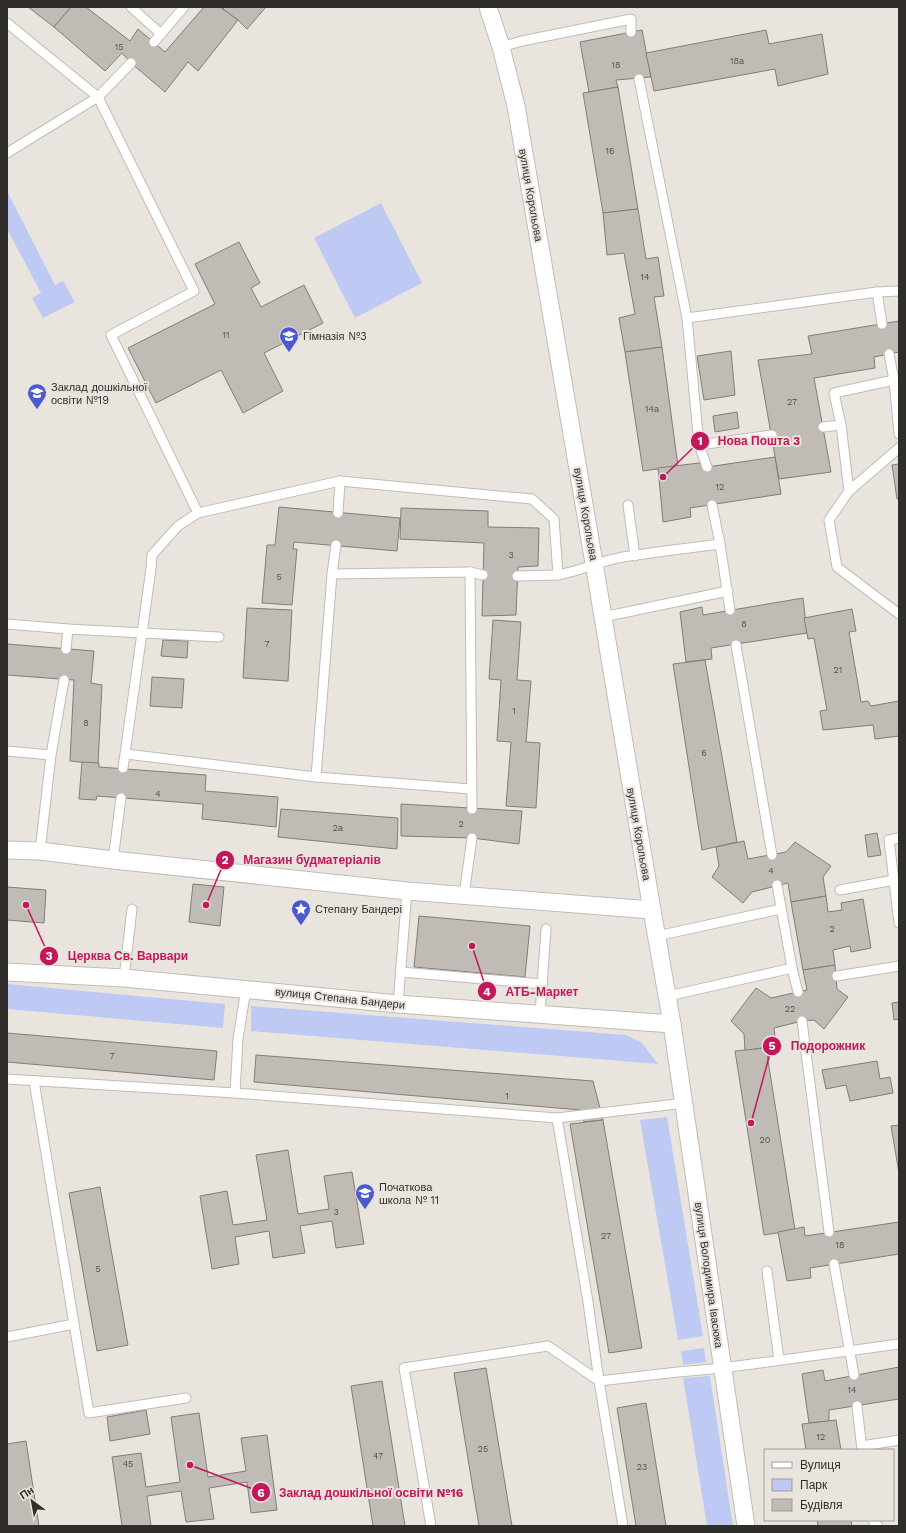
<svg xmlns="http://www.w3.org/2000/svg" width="906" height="1533" font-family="'Work Sans',sans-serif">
  <rect width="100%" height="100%" fill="#e9e5de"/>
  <g fill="#bfcaf4">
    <polygon points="7,191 55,285 63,281 75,302 43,318 32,298 41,293 7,229"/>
    <polygon points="381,203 422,283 355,318 314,238"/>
    <polygon points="7,984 225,1004 223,1028 7,1009"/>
    <polygon points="251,1006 626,1035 642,1043 658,1064 251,1031"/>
    <polygon points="667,1117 703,1336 678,1340 640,1120"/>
    <polygon points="704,1348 706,1362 683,1365 681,1351"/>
    <polygon points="710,1376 733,1526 707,1526 683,1378"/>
  </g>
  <g fill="#c0bcb5" stroke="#817e77">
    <polygon points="28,7 71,7 54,27"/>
    <polygon points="71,7 86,7 130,41 138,29 165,52 204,7 220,7 238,20 198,71 188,62 165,92 131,63 122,53 105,71 54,27"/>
    <polygon points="225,7 266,7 247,29 238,20 223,9"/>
    <polygon points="642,30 651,77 616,80 618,87 589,92 580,42"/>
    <polygon points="766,30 769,44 822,34 828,74 778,86 775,69 654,91 646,53"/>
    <polygon points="618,87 638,209 603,213 583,93"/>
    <polygon points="638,209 646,259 658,257 664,296 654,297 662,347 625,352 619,318 635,314 624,253 607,255 603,213"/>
    <polygon points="239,242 260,283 251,288 261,307 304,285 323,323 264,353 283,391 243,413 221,370 156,403 128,348 215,304 195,264"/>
    <polygon points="899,321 899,354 899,352 874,357 875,368 814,378 831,472 779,479 758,360 812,354 808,336"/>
    <polygon points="662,347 678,466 643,471 625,352"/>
    <polygon points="731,351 735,395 704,400 697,356"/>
    <polygon points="737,412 739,428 715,432 713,416"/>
    <polygon points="775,457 781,494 690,508 691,517 663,522 658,468 699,463 707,467"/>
    <polygon points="899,464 899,499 897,499 892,465"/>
    <polygon points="279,507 400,518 397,551 294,542 293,549 297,549 292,605 262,603 267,545 275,545"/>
    <polygon points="401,508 488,511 488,527 539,528 538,566 518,567 516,615 482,616 484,543 400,539"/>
    <polygon points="803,598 807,633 711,648 712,659 686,662 680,612 702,607 703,615"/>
    <polygon points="247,608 292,610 288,681 243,678"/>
    <polygon points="852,609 856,631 849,632 861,702 868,701 871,706 899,701 899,736 875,739 873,725 823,730 820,711 827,710 814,638 808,639 804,618"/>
    <polygon points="493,620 521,622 517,680 531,681 526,742 540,743 536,808 506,806 511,742 497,741 501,680 489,679"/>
    <polygon points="163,640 188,641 187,658 161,656"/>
    <polygon points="7,644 94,651 91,683 102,685 98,764 70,761 74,680 7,675"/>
    <polygon points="705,660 737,842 702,850 673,664"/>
    <polygon points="152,677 184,679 182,708 150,706"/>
    <polygon points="82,762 99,763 99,767 206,775 205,791 278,797 276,827 202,819 203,804 97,796 96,800 79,799"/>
    <polygon points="401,804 522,811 519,844 472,838 401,836"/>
    <polygon points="281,809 398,818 397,849 278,837"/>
    <polygon points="877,833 881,855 868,857 865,835"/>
    <polygon points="744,841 748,859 786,852 795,842 831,866 823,877 826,896 791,902 788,883 752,892 743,903 712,877 719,866 716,847"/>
    <polygon points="193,884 224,887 220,926 189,922"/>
    <polygon points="7,887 46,890 44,923 7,920"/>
    <polygon points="826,896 828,912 842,910 841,903 863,899 871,948 851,952 850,946 833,950 835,965 803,970 791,902"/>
    <polygon points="419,916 530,926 525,977 414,967"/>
    <polygon points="835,965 837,989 848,997 824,1029 814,1020 802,1021 774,1028 776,1045 745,1051 744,1034 731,1021 756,988 771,998 807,990 803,970"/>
    <polygon points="899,1002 899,1019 894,1020 892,1003"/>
    <polygon points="7,1033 217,1051 214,1080 7,1062"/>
    <polygon points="766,1048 795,1230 764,1235 735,1051"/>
    <polygon points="256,1055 593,1081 603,1120 584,1122 581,1110 254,1082"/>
    <polygon points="877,1061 880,1079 890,1077 893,1093 850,1101 846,1085 826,1089 822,1070"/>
    <polygon points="603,1120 642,1348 609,1353 570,1124"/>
    <polygon points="899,1125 899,1173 891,1126"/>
    <polygon points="288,1150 298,1214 329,1209 324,1176 352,1172 364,1244 336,1248 332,1221 300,1226 305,1253 273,1258 269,1231 235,1237 239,1264 212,1269 200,1196 227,1191 233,1225 267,1220 256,1155"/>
    <polygon points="100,1187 128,1345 97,1351 69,1193"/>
    <polygon points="899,1222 899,1254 810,1268 811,1278 787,1281 778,1232 804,1227 805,1236"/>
    <polygon points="899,1367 899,1399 829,1410 829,1421 809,1423 802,1374 823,1370 825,1381"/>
    <polygon points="486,1368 512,1526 479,1526 454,1373"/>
    <polygon points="382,1381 405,1526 373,1526 351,1386"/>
    <polygon points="646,1403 666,1526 636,1526 617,1408"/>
    <polygon points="146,1410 150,1434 110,1441 107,1417"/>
    <polygon points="199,1413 208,1477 246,1471 241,1438 267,1435 277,1510 251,1513 247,1482 209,1488 214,1519 186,1522 181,1491 147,1496 151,1526 122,1526 112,1457 141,1453 146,1487 180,1482 171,1417"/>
    <polygon points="836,1420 841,1450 806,1450 802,1424"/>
    <polygon points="26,1441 39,1526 7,1526 7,1444"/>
    <polygon points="817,1520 851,1520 852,1526 818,1526"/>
  </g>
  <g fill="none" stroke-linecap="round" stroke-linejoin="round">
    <defs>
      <g id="service">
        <polyline points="131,7 161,34 154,42"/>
        <polyline points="7,23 98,97 131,63"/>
        <polyline points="161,34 184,7"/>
        <polyline points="501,47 522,41 631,19 631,32"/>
        <polyline points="639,79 687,318 699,445 707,467"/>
        <polyline points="7,153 98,97 194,291 111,335 198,513"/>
        <polyline points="877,292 882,324"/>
        <polyline points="687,318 877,292 899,291"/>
        <polyline points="889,354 894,380 834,393 841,425 849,491 829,520 837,567 899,614"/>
        <polyline points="894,380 899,434"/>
        <polyline points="823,427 841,425"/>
        <polyline points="699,445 772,435"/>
        <polyline points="849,491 899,448"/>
        <polyline points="628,505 635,556"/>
        <polyline points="338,513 340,481"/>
        <polyline points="720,544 730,610"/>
        <polyline points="470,572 472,809"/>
        <polyline points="332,574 470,572 483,575"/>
        <polyline points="517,576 558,575"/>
        <polyline points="603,617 728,591"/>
        <polyline points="7,624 68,629 219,637"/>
        <polyline points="736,645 772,855"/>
        <polyline points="66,649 68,629"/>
        <polyline points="7,751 51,755"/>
        <polyline points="126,754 316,777 471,789"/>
        <path d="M123,768L151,569L152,555L178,526L198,513L340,481L532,499L554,519L558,575C580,571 600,561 623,557C655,552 688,548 720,544L712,505"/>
        <polyline points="316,777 332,574 336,545"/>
        <polyline points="899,838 889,840 899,923"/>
        <polyline points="40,851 51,755 64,680"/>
        <polyline points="113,860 121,798"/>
        <polyline points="777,885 792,968 798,992"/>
        <polyline points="840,890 894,880"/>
        <polyline points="464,895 472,838"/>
        <polyline points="657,936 781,909"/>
        <polyline points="401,972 542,984"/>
        <polyline points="837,976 899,966"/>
        <polyline points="124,978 132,909"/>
        <polyline points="668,996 792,968"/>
        <polyline points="398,1004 407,891"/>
        <polyline points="540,1014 546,929"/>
        <polyline points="802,1021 829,1232"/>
        <polyline points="7,1079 235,1093 557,1118 685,1103"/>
        <polyline points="235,1093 238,1039 246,989"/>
        <polyline points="557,1118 588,1302 599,1381 623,1526"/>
        <polyline points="834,1264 854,1375"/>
        <polyline points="767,1271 779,1360"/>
        <polyline points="74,1324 89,1413 186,1398"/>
        <polyline points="7,1337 74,1324 34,1081"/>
        <polyline points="857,1406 862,1450"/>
        <polyline points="862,1446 899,1440"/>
        <polyline points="874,1520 874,1523 878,1526"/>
        <polyline points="431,1526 404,1368 548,1346 599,1381 678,1372 723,1368 899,1344"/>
      </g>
      <g id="minor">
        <polyline points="488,7 501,47 516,106 594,563 652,910 672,1024 746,1526"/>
        <polyline points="7,850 40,851 113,860 407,891 652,910"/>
        <polyline points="7,972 124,978 398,1004 672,1024"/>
      </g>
    </defs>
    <use href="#service" stroke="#c0bcb5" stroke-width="11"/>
    <use href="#minor" stroke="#c0bcb5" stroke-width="19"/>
    <use href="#service" stroke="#fff" stroke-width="9"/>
    <use href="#minor" stroke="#fff" stroke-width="17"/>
  </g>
  <defs>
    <symbol id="school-pin" viewBox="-11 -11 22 30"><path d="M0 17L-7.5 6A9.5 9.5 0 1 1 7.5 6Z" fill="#4c5acf" stroke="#e9e5de"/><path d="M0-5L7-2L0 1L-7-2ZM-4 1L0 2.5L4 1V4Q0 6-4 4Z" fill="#fff"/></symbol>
    <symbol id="sight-pin" viewBox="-11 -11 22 30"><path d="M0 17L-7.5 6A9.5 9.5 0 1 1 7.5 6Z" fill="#4c5acf" stroke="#e9e5de"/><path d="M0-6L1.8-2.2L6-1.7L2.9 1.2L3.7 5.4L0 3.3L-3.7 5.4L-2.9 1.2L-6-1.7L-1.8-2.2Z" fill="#fff"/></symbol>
  </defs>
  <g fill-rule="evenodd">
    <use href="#school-pin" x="278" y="325" width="22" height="30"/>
    <use href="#school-pin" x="26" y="382" width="22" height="30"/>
    <use href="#sight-pin" x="290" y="898" width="22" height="30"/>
    <use href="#school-pin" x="354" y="1182" width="22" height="30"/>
  </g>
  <g text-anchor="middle" stroke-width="4" stroke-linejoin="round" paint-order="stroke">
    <g font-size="9" fill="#54524e">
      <text x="119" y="50">15</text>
      <text x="737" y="64">18а</text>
      <text x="616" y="68">18</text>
      <text x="610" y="154">16</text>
      <text x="645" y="280">14</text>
      <text x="226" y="338">11</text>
      <text x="792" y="405">27</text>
      <text x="652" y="412">14а</text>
      <text x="720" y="490">12</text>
      <text x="511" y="558">3</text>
      <text x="279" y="580">5</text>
      <text x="744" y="627">8</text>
      <text x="267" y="647">7</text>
      <text x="838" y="673">21</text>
      <text x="514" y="714">1</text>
      <text x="86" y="726">8</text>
      <text x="704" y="756">6</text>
      <text x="158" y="797">4</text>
      <text x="461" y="827">2</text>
      <text x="338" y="831">2а</text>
      <text x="771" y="874">4</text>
      <text x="832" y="932">2</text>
      <text x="790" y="1012">22</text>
      <text x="112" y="1059">7</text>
      <text x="507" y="1099">1</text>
      <text x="765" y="1143">20</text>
      <text x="336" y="1215">3</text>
      <text x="606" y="1239">27</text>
      <text x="840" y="1248">18</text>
      <text x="98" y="1272">5</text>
      <text x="852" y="1393">14</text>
      <text x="821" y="1440">12</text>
      <text x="483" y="1452">25</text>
      <text x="378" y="1459">47</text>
      <text x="128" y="1467">45</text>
      <text x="642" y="1470">23</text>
    </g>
    <g font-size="11" fill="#302e2b" stroke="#e9e5de">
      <text transform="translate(531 195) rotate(80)" y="4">вулиця Корольова</text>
      <text transform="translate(586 514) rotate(80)" y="4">вулиця Корольова</text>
      <text transform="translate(639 834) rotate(80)" y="4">вулиця Корольова</text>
      <text transform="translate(340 998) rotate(6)" y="4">вулиця Степана Бандери</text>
      <text transform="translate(709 1275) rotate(82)" y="4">вулиця Володимира Івасюка</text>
    </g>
    <g font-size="11" fill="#302e2b" stroke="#e9e5de" text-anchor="start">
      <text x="303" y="340">Гімназія №3</text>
      <text x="51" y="391">Заклад дошкільної<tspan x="51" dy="13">освіти №19</tspan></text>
      <text x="315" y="913">Степану Бандері</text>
      <text x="379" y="1191">Початкова<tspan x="379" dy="13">школа № 11</tspan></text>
    </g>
  </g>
  <path fill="none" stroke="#c2185b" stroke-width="1.5" d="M663 477L700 441M206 905L225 860M26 905L49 956M472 946L487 991M751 1123L772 1046M190 1465L261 1492"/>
  <g fill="#c2185b" stroke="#e9e5de" stroke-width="1.5">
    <circle cx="663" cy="477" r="4"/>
    <circle cx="206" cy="905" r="4"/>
    <circle cx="26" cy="905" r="4"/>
    <circle cx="472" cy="946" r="4"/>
    <circle cx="751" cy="1123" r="4"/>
    <circle cx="190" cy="1465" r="4"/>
    <circle cx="700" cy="441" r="10"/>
    <circle cx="225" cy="860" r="10"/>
    <circle cx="49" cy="956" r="10"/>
    <circle cx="487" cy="991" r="10"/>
    <circle cx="772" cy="1046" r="10"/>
    <circle cx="261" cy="1492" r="10"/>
  </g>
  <g font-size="12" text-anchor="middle" font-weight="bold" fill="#fff">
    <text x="700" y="445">1</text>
    <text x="225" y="864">2</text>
    <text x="49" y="960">3</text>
    <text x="487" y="996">4</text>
    <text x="772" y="1050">5</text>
    <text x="261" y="1497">6</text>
  </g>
  <g font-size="12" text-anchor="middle" font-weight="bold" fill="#c2185b" stroke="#e9e5de" stroke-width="4" stroke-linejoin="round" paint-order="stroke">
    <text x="759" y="445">Нова Пошта 3</text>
    <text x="312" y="864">Магазин будматеріалів</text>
    <text x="128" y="960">Церква Св. Варвари</text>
    <text x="542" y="996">АТБ-Маркет</text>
    <text x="828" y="1050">Подорожник</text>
    <text x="371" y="1497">Заклад дошкільної освіти №16</text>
  </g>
  <rect width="906" height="1533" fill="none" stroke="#302e2b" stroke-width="16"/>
  <rect x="764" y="1449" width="130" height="72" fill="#e9e5de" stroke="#9f9c96"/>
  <rect x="772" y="1462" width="20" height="6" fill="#ffffff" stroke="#9f9c96"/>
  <text x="800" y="1469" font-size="12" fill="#302e2b">Вулиця</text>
  <rect x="772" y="1479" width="20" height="12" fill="#bfcaf4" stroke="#9f9c96"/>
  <text x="800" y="1489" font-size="12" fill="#302e2b">Парк</text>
  <rect x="772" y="1499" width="20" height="12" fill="#c0bcb5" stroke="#9f9c96"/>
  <text x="800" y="1509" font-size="12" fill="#302e2b">Будівля</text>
  <g transform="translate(32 1501) rotate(328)" stroke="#e9e5de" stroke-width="3" paint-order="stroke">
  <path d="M0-3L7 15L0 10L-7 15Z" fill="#302e2b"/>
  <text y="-6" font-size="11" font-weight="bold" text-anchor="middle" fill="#302e2b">Пн</text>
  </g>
</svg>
